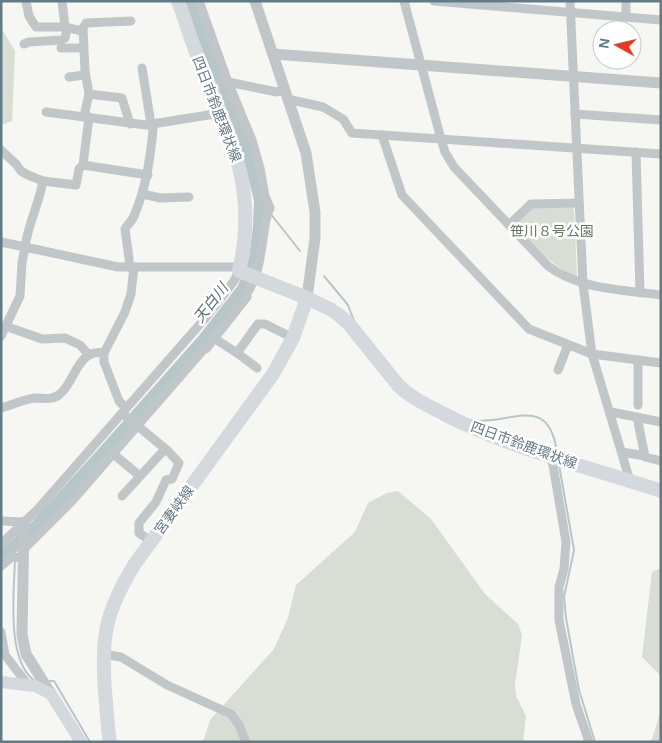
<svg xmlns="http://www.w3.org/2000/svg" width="662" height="743" font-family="Helvetica,'Noto Sans JP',sans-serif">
  <rect width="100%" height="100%" fill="#f6f6f3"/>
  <g fill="#d8ded4">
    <polygon points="1,28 15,51 12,121 1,125"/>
    <path d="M571,207L574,209L577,275L574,276C548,263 535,246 515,226V223L531,208Z"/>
    <polygon points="398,491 431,519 485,594 518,624 522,635 515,685 516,696 526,716 523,742 203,742 210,720 274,649 288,618 296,585 355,532 368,503 387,493"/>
    <polygon points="661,568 661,676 642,657 652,572"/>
    <polygon points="661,710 661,742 651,742"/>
  </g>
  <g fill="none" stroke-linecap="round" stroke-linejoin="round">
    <g stroke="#b7c7c9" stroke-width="2">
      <polyline points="260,200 266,208"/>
      <polyline points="270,213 300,251"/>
      <polyline points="324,276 348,305 354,321"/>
      <path d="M471,420C507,427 549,390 557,453"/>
      <polyline points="559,465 574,550 564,597 566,618 579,690 595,742"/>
      <polyline points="15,555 15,546"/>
      <path d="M15,560C14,592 6,661 35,681"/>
      <polyline points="49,681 54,681 90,742"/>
    </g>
    <polyline stroke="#b7c7c9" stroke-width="12" points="1,558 37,525 101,455 204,339 243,289 255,259 259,226 260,200 251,164 209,55 191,1"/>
    <g stroke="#c1c7c9" stroke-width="9">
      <polyline points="26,1 29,16 36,27 65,27"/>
      <polyline points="62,1 65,27 82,31"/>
      <path d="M404,1L441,139L445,152L454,167L548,266C578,289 624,290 661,295"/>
      <polyline points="434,1 661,20"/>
      <polyline points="570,1 583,284 592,354 630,481"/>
      <polyline points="626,17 626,1"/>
      <polyline points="24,44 29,42 62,40 65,38 67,29"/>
      <polyline points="61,48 83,48"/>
      <polyline points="69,77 85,75"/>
      <polyline points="211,89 228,82 277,92 284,89"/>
      <polyline points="89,94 122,98 130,124"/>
      <polyline points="287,99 323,107 343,119 352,133 661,154"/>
      <polyline points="46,112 146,125 221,113"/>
      <polyline points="575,114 661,120"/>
      <polyline points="84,116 89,94 85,71 83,28 86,23 131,21"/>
      <polyline points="382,135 402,195 529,329 592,354 661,363"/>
      <polyline points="1,150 16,164 21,171 28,175 43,181 76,185 79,169 83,165 89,117"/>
      <polyline points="636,152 640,293"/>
      <polyline points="83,165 148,175"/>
      <polyline points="143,194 160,198 189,197"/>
      <polyline points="509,225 531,204 578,203"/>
      <path d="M1,242L25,247C28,224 39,204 43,181"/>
      <path d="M129,267V258L125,229C128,224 132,221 134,216C146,188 150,160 153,130L151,124L142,68"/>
      <polyline points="5,326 42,339 65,338 80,345 89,355"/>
      <polyline points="1,336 20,296 22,263 25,247 118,267 240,267"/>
      <polyline points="214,338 237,353 258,324 265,324 293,338"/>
      <polyline points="237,353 257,368"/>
      <polyline points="558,370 568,345"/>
      <polyline points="638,405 638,360"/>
      <path d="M1,408C12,405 24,399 35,398C45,398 53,401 61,393C75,381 78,348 104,353"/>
      <polyline points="126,408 119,401 104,362 104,353 125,312 131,294 134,267"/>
      <polyline points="611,412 661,422"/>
      <polyline points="122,413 168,451 179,463 172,479 166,480 156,502 139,523 139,533 151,541"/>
      <polyline points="637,417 645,457 661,461"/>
      <polyline points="622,452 645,456"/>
      <polyline points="112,453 140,476"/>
      <polyline points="549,455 553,465 566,542 564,569 559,587 559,620 576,704 589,742"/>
      <polyline points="122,496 165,449"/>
      <polyline points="1,521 24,522"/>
      <polyline points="1,544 38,509 208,315 234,281 239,271"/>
      <path d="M22,551L72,501L204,349H206L247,297L246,295C258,277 260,260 263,239C265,228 265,218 270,208L265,196L260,168L252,140L228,82L199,1"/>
      <polyline points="1,566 12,557 23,558"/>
      <polyline points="1,632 5,655 28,685"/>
      <polyline points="103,654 121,657 167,685 231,714 239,725 246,742"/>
    </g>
    <g stroke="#c1c7c9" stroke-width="11">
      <polyline points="255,1 306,153 311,186 315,212 315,238 307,298"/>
      <polyline points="273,54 661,83"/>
      <polyline points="24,522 22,635 26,654 51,694"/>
    </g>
    <polyline stroke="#d4d9dd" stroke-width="12" points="1,682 35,686 51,694 81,742"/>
    <g stroke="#d4d9dd" stroke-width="14">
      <path d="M178,1C185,18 189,35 196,52C226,129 260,185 239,271L307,298L330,309L339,315L349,324L398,385C412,399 429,406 446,415C514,450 589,467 661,491"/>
      <path d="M110,742C107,725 107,709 105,692C101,637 105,613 134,565L273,374L293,338L307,298"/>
    </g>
  </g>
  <g text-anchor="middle" stroke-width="5" stroke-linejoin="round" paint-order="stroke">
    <g font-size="14" fill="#647a85" stroke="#fff">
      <text transform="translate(217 109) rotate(69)" y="5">四日市鈴鹿環状線</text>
      <text transform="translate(524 445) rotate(20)" y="5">四日市鈴鹿環状線</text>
      <text transform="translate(174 510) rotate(-54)" y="5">宮妻峡線</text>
    </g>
    <g font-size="14" fill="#66775f" stroke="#fff">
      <text x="552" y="236">笹川８号公園</text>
    </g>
    <g font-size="15" font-style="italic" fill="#5a767b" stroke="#fff">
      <text transform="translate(211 303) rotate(-52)" y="5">天白川</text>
    </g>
  </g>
  <rect width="662" height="743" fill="none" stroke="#647a85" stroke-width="5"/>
  <g transform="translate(617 45) rotate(278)"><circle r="24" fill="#ffffff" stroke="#c1cace"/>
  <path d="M0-4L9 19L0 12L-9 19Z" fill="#eb381e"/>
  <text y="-8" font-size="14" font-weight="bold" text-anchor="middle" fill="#647a85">N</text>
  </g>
</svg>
